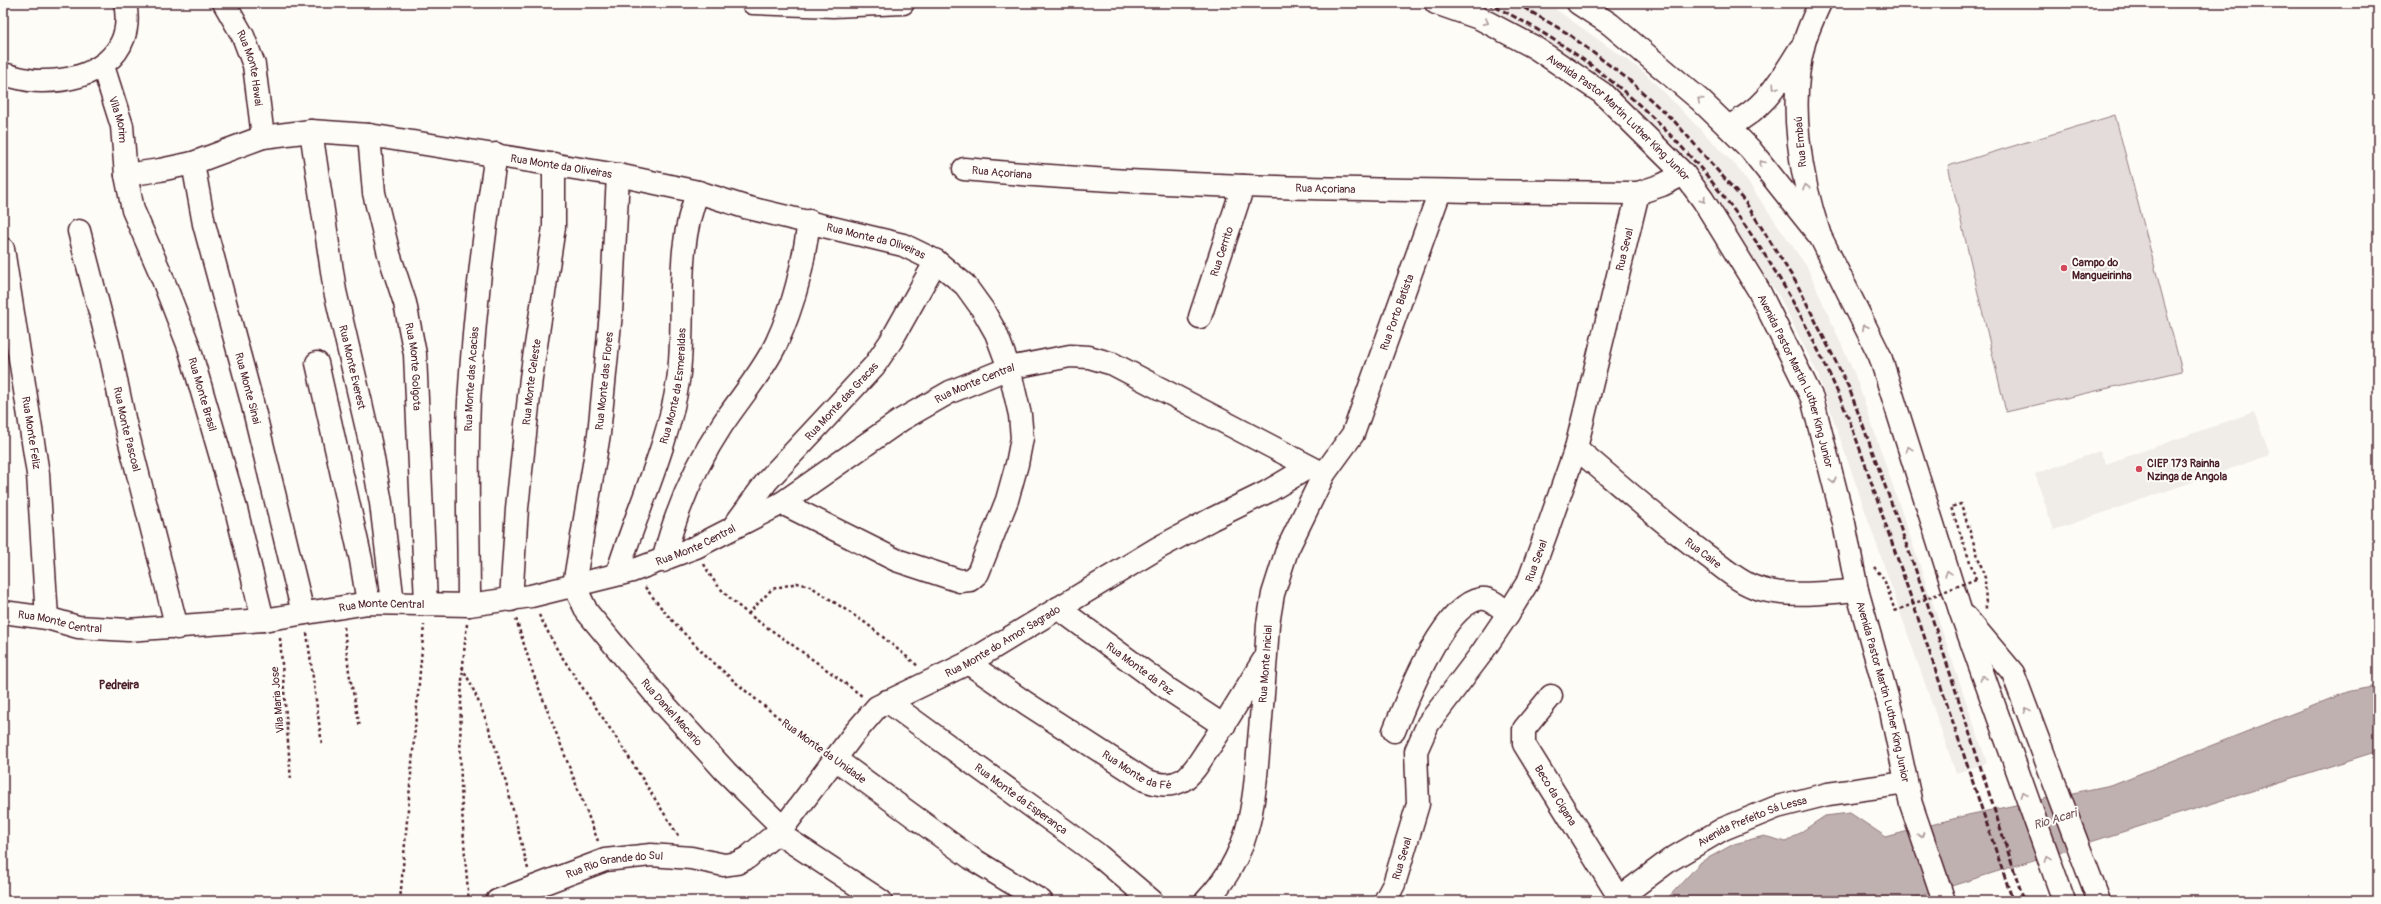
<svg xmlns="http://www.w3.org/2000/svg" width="2381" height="904" font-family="Pangolin,sans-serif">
  <rect width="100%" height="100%" fill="#fdfcf7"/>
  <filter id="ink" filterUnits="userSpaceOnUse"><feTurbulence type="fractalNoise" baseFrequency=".025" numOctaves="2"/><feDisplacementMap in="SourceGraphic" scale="8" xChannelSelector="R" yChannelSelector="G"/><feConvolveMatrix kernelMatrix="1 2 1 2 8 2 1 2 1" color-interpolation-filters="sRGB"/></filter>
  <g filter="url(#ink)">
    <g fill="#f0ece8">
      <polygon points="1470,3 1547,3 1645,73 1738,168 1807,267 1855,375 1987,763 1956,773 1817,372 1780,298 1713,196 1633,111 1528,32"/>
      <polygon points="2254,412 2270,455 2054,530 2035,474 2100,451 2106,464"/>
    </g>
    <polygon fill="#e3dcda" stroke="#967e82" points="2115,115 2182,371 2006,412 1948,166"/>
    <polygon fill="#c0b1b1" stroke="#91777b" points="2378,686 2378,751 1904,901 1665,901 1701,862 1734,844 1764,836 1786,842 1825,816 1850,813 1886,837 1968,815 2111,785 2350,691"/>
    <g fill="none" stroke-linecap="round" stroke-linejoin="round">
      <defs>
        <g id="minor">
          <path id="s1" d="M224,3L243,36L254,65L263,137"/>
          <path id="s2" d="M103,66L122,126L126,175L133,210L160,272L189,347L236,509L263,620"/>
          <path d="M3,74C16,77 30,82 43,81C90,81 136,57 125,3"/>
          <path d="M1728,127C1767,106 1777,85 1800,49"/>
          <path id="s3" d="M311,131L335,291L370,442L381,503L393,603"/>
          <path id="s4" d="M369,135L374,193L389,254L405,303L415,354L426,603"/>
          <path id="s5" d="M193,163L204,224L252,402L303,613"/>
          <path id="s6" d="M964,169C1188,190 1413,190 1638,193L1662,185L1684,174"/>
          <path id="s7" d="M126,175L160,170L193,163L263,137L311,131L369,135L618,175L698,192L745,207L903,245L936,261L965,285L983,310L996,333L1009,368L1020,415L1022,438L1017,464L1007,500L978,573L970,580L960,581L896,560L782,503"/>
          <path id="s8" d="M618,175L611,313L599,434L574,585L587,612L655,694L726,772L783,828"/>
          <path id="s9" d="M79,231L109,347L125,423L177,628"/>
          <path d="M1820,236C1800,177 1788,104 1804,43C1808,29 1814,16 1820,3"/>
          <path id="s10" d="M3,249L38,474L47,618"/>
          <path id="s11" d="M1200,317L1243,186"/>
          <polyline points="317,363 361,560 368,603"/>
          <path id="s12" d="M1576,448C1619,484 1661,522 1706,555C1721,566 1736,580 1754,587C1783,598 1827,593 1857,590"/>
          <path id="s13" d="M734,526L767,481L874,366L891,341L936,261"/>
          <path d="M663,561C675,514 695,466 722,425C740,398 762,373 776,344C795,303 803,266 809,221"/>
          <path id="s14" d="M617,574C637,510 668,447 678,381C687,318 673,251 698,192"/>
          <path id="s15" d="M511,600L517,508L531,378L554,227V164"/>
          <path id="s16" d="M469,605C469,537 466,469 469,402C474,319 483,237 496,154"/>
          <path id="s17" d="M1058,608L1171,691L1224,726"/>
          <path id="s18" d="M3,612L47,618L78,627L128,630L263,620L368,603L469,605L531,596L632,571L696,547L782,503L901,420L950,392L1009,368L1070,356L1089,357L1113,364L1324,474"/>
          <path id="s19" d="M968,663L1026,703L1145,780C1158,785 1170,787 1183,780C1194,773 1201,759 1208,749C1228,720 1245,690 1263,661"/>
          <path id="s20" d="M1551,696L1524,729V744L1619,897"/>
          <path id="s21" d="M887,701L1097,854L1152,901"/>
          <path d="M1394,731C1407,699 1443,605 1480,599C1491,597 1501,608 1508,614"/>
          <polyline points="835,759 971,858 1041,901"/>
          <polyline points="778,833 881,901"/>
          <path id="s22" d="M497,901L605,860L651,855L691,858L724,865L737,863L747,858L783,828L853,735L877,707L968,663L1158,548L1212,519L1267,492L1309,467"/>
          <path id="s23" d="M1206,901C1255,850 1254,795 1260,730C1263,695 1266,659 1268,624L1273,594L1287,550L1324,474L1353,434L1440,191"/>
          <path id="s24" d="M1385,901L1394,884L1418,804L1416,751L1428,724L1481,654L1508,614L1529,580L1549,525L1576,448L1638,193"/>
          <path id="s25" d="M1615,901L1670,860L1723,829L1777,807L1828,794L1906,783"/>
        </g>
        <g id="major">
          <polyline points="753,3 833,6 903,3"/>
          <path id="s26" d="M1436,3L1479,18L1534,47L1602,93L1684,174L1703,200L1758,289L1812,398L1844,523L1857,590L1891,711L1911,804L1944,901"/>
          <polyline points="1578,3 1610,24 1700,100 1728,127 1750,149 1821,238 1880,356 1960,610 2064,901"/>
          <polyline points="1966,617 2013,673 2099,901"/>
        </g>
      </defs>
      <use href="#minor" stroke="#4a1f2b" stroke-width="25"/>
      <use href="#major" stroke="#4a1f2b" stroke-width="25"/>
      <g stroke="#4a1f2b" stroke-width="2.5" stroke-dasharray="3 3" stroke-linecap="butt">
        <path d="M704,564C720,598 757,620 787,641C812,659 837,677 862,696"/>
        <polyline points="1874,567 1884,579 1895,611"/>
        <polyline points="1976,579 1951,507 1961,504 1985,578 1986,609"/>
        <path d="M645,587C692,650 755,701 818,747"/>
        <polyline points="748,614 772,589 797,583 810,586 867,624 918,666"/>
        <polyline points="539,615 558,651 621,745 679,837"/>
        <polyline points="516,619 533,673 598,841"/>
        <path d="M467,624C456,716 460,809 469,901"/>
        <polyline points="344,627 349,672 360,727"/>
        <polyline points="307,633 322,745"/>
        <polyline points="280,638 291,781"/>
        <path d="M462,667C496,730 510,800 528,869"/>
        <polyline points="400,901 424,625"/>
      </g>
      <use href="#minor" stroke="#fdfcf7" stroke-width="22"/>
      <use href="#major" stroke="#fdfcf7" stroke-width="22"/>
      <g stroke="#4a1f2b" stroke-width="3" stroke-dasharray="6 3" stroke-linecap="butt">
        <path d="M1487,3C1653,81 1765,226 1837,391C1859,440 1874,493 1892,543C1934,662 1972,782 2013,901"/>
        <polyline points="1516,3 1567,33 1629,80 1675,122 1746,203 1797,284 1849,388 1880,472 1924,593 2024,901"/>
      </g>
      <polyline stroke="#4a1f2b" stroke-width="2.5" stroke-dasharray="3 3" stroke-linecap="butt" points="1895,611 1976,579"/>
    </g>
    <defs><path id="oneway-chevron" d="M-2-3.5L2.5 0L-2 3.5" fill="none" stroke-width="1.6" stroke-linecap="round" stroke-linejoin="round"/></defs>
    <g stroke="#ac999b">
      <use href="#oneway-chevron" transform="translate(1486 22) rotate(28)"/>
      <use href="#oneway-chevron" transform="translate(1775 87) rotate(125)"/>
      <use href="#oneway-chevron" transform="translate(1700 100) rotate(-138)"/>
      <use href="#oneway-chevron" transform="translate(1762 163) rotate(-128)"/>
      <use href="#oneway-chevron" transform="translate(1806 187) rotate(-103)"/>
      <use href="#oneway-chevron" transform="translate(1703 200) rotate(56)"/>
      <use href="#oneway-chevron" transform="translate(1865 327) rotate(-117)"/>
      <use href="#oneway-chevron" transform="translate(1909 449) rotate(-107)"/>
      <use href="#oneway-chevron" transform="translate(1833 481) rotate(75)"/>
      <use href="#oneway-chevron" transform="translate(1948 573) rotate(-107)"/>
      <use href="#oneway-chevron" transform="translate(1983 678) rotate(-109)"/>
      <use href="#oneway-chevron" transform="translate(2027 710) rotate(-111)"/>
      <use href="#oneway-chevron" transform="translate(2024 794) rotate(-110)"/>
      <use href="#oneway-chevron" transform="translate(1921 835) rotate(72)"/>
      <use href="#oneway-chevron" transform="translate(2048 859) rotate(-110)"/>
    </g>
  </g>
  <g fill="#d1495b" stroke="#fdfcf7" stroke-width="1.5">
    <circle cx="2064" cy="268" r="4"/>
    <circle cx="2139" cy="469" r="4"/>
  </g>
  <g text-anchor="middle" stroke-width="4" stroke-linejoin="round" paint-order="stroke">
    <g font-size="11" fill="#4a1f2b" stroke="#fdfcf7">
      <text dy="4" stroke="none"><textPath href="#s1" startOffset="71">Rua Monte Hawai</textPath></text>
      <text dy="4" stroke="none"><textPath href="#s26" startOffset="218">Avenida Pastor Martin Luther King Junior</textPath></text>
      <text dy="4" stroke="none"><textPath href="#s2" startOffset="56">Vila Morim</textPath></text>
      <text transform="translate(1800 142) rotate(-95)" y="4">Rua Embaú</text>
      <text dy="4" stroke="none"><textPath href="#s7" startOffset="444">Rua Monte da Oliveiras</textPath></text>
      <text dy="4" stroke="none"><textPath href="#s6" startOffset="38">Rua Açoriana</textPath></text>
      <text dy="4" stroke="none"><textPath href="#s6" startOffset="362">Rua Açoriana</textPath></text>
      <text dy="4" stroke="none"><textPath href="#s7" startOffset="768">Rua Monte da Oliveiras</textPath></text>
      <text dy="4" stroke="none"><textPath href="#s24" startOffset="706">Rua Seval</textPath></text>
      <text dy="4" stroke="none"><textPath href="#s11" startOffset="69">Rua Cerrito</textPath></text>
      <text dy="4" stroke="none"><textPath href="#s23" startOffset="630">Rua Porto Batista</textPath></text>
      <text dy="4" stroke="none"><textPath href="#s3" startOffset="240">Rua Monte Everest</textPath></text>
      <text dy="4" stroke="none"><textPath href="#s4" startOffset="237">Rua Monte Golgota</textPath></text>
      <text dy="4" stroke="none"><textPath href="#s16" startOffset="226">Rua Monte das Acacias</textPath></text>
      <text transform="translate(604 381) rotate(-84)" y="4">Rua Monte das Flores</text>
      <text dy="4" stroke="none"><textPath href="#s26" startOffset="542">Avenida Pastor Martin Luther King Junior</textPath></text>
      <text dy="4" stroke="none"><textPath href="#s15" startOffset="219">Rua Monte Celeste</textPath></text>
      <text dy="4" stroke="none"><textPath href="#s18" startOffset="1029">Rua Monte Central</textPath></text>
      <text dy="4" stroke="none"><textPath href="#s14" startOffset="197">Rua Monte da Esmeraldas</textPath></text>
      <text dy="4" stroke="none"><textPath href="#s5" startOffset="232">Rua Monte Sinai</textPath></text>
      <text dy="4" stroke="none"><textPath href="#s2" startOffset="345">Rua Monte Brasil</textPath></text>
      <text dy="4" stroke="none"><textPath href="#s13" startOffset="165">Rua Monte das Gracas</textPath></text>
      <text dy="4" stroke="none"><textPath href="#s9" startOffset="204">Rua Monte Pascoal</textPath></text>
      <text dy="4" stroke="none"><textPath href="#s10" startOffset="186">Rua Monte Feliz</textPath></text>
      <text dy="4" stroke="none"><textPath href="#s18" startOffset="705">Rua Monte Central</textPath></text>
      <text dy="4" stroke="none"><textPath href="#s12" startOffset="165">Rua Caire</textPath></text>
      <text dy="4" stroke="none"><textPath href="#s24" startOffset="382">Rua Seval</textPath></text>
      <text dy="4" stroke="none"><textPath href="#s18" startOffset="382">Rua Monte Central</textPath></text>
      <text dy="4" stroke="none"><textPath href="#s18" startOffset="58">Rua Monte Central</textPath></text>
      <text dy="4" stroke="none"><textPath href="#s22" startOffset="602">Rua Monte do Amor Sagrado</textPath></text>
      <text dy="4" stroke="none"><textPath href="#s23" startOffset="250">Rua Monte Inicial</textPath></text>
      <text dy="4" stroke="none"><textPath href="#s17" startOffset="102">Rua Monte da Paz</textPath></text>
      <text dy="4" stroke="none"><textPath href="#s26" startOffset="866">Avenida Pastor Martin Luther King Junior</textPath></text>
      <text transform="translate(277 700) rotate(-95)" y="4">Vila Maria Jose</text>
      <text dy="4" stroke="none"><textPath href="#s8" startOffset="574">Rua Daniel Macario</textPath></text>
      <text transform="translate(824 751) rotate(36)" y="4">Rua Monte da Unidade</text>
      <text dy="4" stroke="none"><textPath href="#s19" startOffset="201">Rua Monte da Fé</textPath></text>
      <text dy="4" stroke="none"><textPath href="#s20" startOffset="118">Beco da Cigana</textPath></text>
      <text dy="4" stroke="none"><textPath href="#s21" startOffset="166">Rua Monte da Esperança</textPath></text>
      <text dy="4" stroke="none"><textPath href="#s25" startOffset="160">Avenida Prefeito Sá Lessa</textPath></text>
      <text dy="4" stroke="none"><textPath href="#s24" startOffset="46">Rua Seval</textPath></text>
      <text dy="4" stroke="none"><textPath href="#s22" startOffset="124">Rua Rio Grande do Sul</textPath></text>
    </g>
    <g font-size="11" font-weight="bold" fill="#4a1f2b" stroke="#fdfcf7" text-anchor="start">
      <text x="2072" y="266">Campo do<tspan x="2072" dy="13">Mangueirinha</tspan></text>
      <text x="2147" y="467">CIEP 173 Rainha<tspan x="2147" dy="13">Nzinga de Angola</tspan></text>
    </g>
    <g font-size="12" font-weight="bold" fill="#4a1f2b" stroke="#fdfcf7">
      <text x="119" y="689">Pedreira</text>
    </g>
    <g font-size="12" font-style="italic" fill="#73525a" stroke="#fdfcf7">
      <text transform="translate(2055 819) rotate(-17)" y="4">Rio Acari</text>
    </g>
  </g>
  <rect width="2381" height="904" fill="none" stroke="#fdfcf7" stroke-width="16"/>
  <rect x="8" y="8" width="2365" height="888" fill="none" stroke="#4a1f2b" stroke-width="1.5" filter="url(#ink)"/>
</svg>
